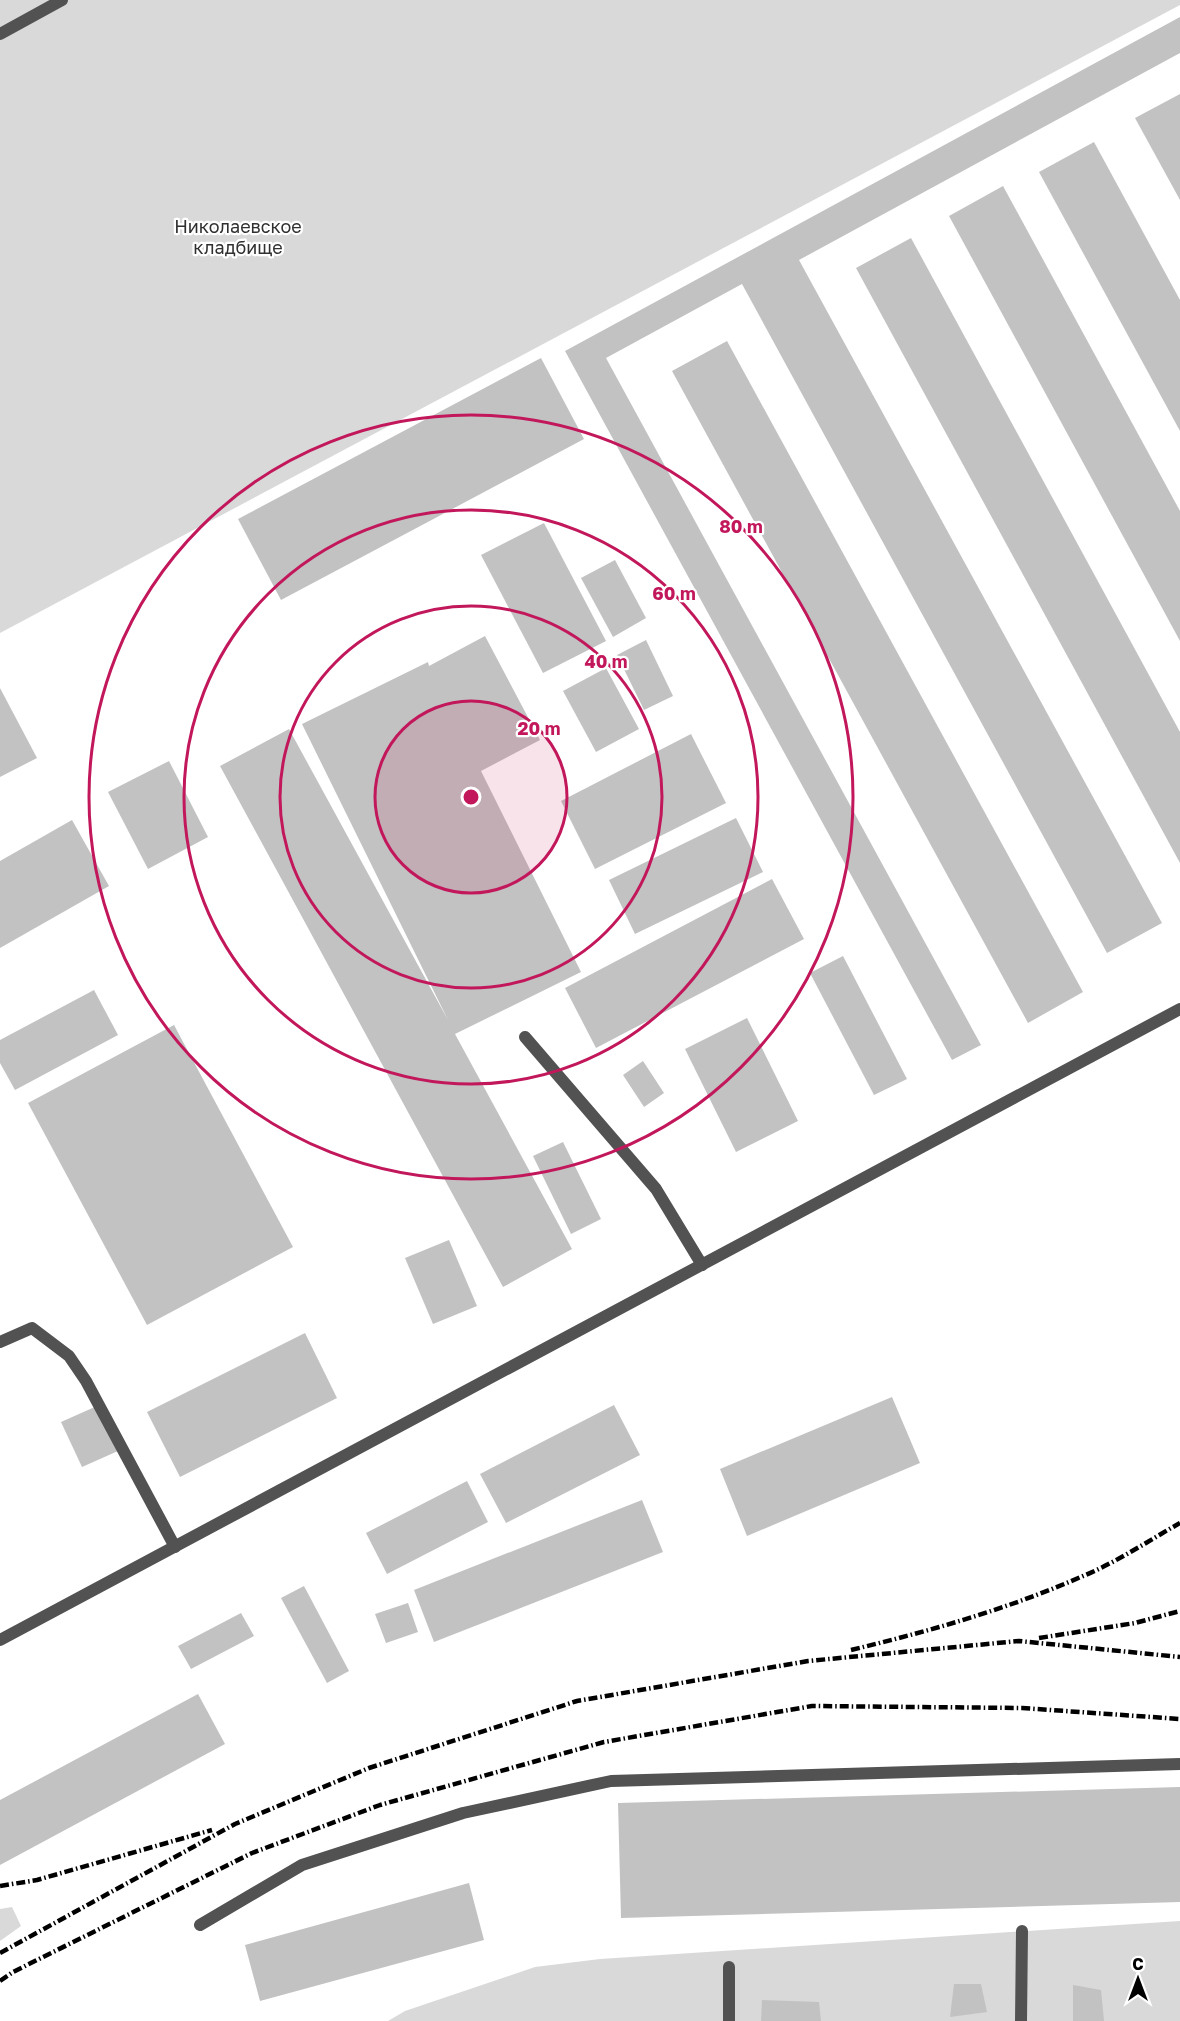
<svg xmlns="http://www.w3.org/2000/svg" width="1180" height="2021" font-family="'Golos Text',sans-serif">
  <rect width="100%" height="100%" fill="#fff"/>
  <g fill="#d9d9d9">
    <polygon points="0,0 1180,0 1180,5 0,633"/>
    <polygon points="12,1907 21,1926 0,1941 0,1909"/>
    <polygon points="1180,1921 1180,2021 388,2021 405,2011 535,1967 600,1959"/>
  </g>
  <g fill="#c2c2c2">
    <polygon points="1180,17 1180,53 799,260 1162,923 1107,953 742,284 606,358 981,1045 952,1060 565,351"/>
    <polygon points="1180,94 1180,200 1135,118"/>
    <polygon points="1094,142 1180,300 1180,431 1039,172"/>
    <polygon points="1003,186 1180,511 1180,641 949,216"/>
    <polygon points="911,238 1180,732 1180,863 856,268"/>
    <polygon points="727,341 1083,992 1028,1023 672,371"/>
    <polygon points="541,358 584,439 281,600 238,519"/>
    <polygon points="544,523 606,641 543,673 481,555"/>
    <polygon points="615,560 646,618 613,637 581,578"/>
    <polygon points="485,636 540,740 481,771 581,972 455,1034 572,1249 503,1287 220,766 289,729 448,1020 302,724 428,662 429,666"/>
    <polygon points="646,640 673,696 644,710 617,655"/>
    <polygon points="606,668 639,729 596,752 563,691"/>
    <polygon points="0,688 37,758 0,777"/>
    <polygon points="691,734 726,803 595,869 561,801"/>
    <polygon points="169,761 208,837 148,869 108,792"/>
    <polygon points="736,818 763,872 635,934 609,880"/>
    <polygon points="72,820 109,886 0,948 0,861"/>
    <polygon points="772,879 804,939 596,1048 565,988"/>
    <polygon points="843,956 907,1079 874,1095 810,973"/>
    <polygon points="94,990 118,1035 15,1090 0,1063 0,1040"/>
    <polygon points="747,1018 798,1121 736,1152 685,1049"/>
    <polygon points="174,1025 293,1247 147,1325 28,1103"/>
    <polygon points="643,1061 664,1093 644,1107 623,1075"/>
    <polygon points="563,1142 601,1219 571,1234 533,1156"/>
    <polygon points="449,1240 477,1306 433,1324 405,1258"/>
    <polygon points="305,1333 337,1398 180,1477 147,1412"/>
    <polygon points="892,1397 920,1463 747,1536 720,1469"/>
    <polygon points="614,1405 640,1455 506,1523 480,1474"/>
    <polygon points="97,1406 118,1451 82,1467 61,1422"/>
    <polygon points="467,1481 488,1522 387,1574 366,1533"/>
    <polygon points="642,1500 663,1552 434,1642 414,1590"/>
    <polygon points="304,1586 349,1671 327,1683 281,1598"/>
    <polygon points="408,1603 418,1632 386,1643 375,1614"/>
    <polygon points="241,1613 254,1636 191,1669 178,1646"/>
    <polygon points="198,1694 225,1744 0,1865 0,1800"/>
    <polygon points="1180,1787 1180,1902 621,1918 618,1803"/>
    <polygon points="469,1883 484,1940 260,2001 245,1945"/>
    <polygon points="954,1984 981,1984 987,2012 950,2017"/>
    <polygon points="1073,1985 1101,1990 1104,2021 1073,2021"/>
    <polygon points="762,2000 819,2002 821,2021 761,2021"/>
  </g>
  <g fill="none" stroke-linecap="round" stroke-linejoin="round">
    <g stroke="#525252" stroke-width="12">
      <polyline points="0,34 62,0"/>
      <polyline points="525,1037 656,1189 702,1265"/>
      <polyline points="0,1342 32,1328 69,1356 86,1381 175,1547"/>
      <polyline points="200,1925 302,1865 463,1813 611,1781 1180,1764"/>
      <polyline points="729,2021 729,1967"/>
      <polyline points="1021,2021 1022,1931"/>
    </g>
    <polyline stroke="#525252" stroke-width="12" points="0,1640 1180,1009"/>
    <g stroke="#000" stroke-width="4.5" stroke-dasharray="9 3 1.5 3" stroke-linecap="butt">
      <polyline points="1039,1638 1135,1623 1180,1611"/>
      <path d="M851,1650C930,1631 1008,1609 1083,1576C1117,1562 1148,1541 1180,1523"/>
      <polyline points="0,1886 37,1880 212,1830"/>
      <polyline points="0,1953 235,1824 369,1768 577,1701 808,1661 1019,1641 1180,1657"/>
      <polyline points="0,1981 13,1972 252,1853 380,1805 604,1742 812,1706 1022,1708 1180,1719"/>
    </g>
  </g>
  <circle cx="471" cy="797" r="96" fill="#c2185b" fill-opacity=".12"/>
  <g fill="none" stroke="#c2185b" stroke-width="3">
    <circle cx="471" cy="797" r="96"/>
    <circle cx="471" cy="797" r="191"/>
    <circle cx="471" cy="797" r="287"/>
    <circle cx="471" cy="797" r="382"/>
  </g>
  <g text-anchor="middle" stroke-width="4.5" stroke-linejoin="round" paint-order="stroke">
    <g font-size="18" fill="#303030" stroke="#fff">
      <text x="238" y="233">Николаевское<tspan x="238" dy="21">кладбище</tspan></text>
    </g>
  </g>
  <circle cx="471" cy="797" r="9" fill="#c2185b" stroke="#fff" stroke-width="3"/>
  <g font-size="18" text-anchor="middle" font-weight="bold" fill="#c2185b" stroke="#fff" stroke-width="4.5" stroke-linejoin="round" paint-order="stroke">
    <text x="741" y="533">80 m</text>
    <text x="674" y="600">60 m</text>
    <text x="606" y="668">40 m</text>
    <text x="539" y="735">20 m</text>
  </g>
  <g transform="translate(1138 1979)" stroke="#ffffff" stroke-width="4.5" paint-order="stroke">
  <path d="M0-4.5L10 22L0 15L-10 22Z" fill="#000000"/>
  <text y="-9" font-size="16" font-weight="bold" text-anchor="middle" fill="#000000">С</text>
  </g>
</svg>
